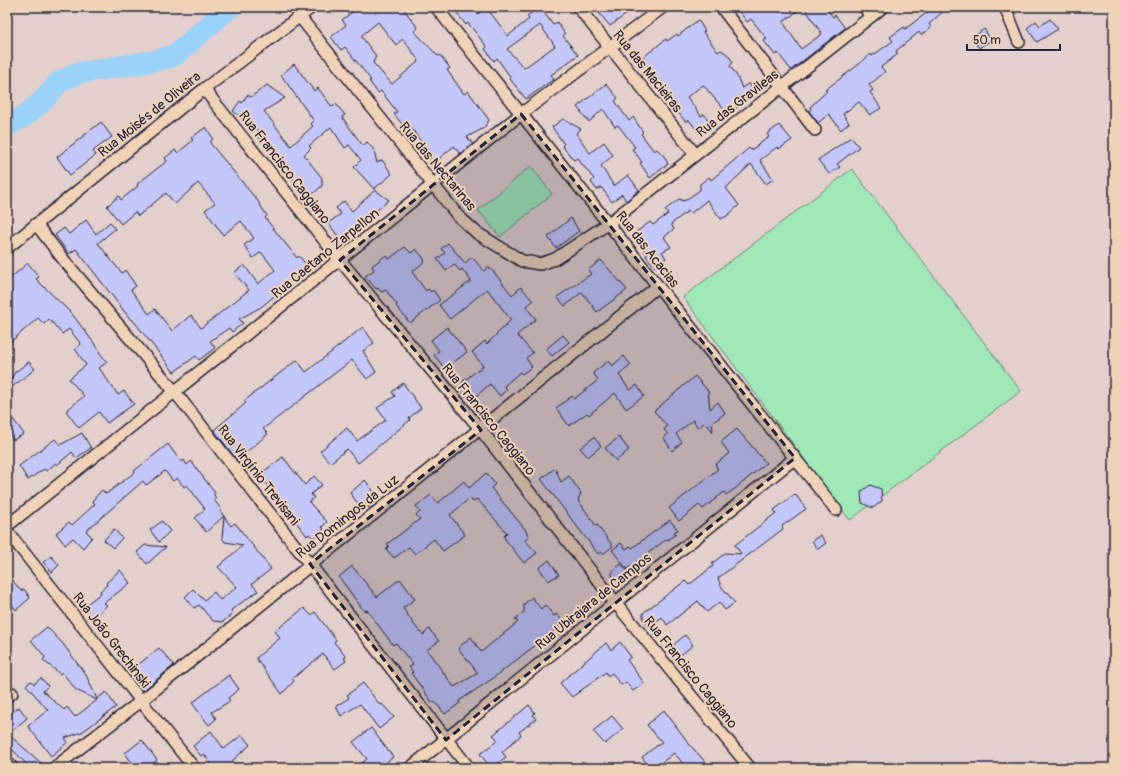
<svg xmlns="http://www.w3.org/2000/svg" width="1121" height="775" font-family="Pangolin,sans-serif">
  <rect width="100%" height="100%" fill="#e3cfcb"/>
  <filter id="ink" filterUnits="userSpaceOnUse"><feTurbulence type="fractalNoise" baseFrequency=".025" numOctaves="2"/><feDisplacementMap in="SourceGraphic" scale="8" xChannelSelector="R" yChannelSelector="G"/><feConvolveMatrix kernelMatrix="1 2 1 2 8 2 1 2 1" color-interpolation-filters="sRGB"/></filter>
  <g filter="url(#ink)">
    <g fill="#a0e9b7" stroke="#618679">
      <polygon points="531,166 552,194 500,237 478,210"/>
      <polygon points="852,169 1021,391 850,520 683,297"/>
    </g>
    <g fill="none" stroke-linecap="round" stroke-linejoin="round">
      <polyline stroke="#9bd2fa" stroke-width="22" points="7,125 22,118 43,101 59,82 78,73 158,60 175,55 230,7"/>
    </g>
    <g fill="#c4c7fa" stroke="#22223b" fill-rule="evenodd">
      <path d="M359,7H402L418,28L414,31L438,56L440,55L450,68L447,70L464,94L468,91L489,120L484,128L467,137L473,144L460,154L454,146L434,163L426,153L428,151L409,125L405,128L394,114L397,112L381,91L378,93L369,81L371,80L345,47L341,50L331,37L346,25L342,20ZM378,22L396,45L403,39L419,61L392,84L373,63L376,56L361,36Z"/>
      <path d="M463,7H472L478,14L486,7L508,36L529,19L527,16L540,7L553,25L557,22L565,34L563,36L578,55L551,75L554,79L526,99L510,79L511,78L497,58L494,61L485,49L487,47L468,23L466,25L456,12ZM540,25L555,46L524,68L507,49Z"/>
      <polygon points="607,7 623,7 628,13 610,26 599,13"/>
      <polygon points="736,7 803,7 783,22 801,49 822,34 804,7 825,7 833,17 835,15 845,28 791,70 778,53 775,55 764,41 767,39 751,19 747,22"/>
      <polygon points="926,7 948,7 929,24 931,27 921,35 919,32 896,51 898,54 881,67 885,72 869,85 873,90 870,92 881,108 870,115 859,102 843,114 849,123 841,130 829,114 818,123 809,111 811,109 810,107 827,91 825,90 858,65 871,54 872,56 893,41 890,37 904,27 905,29 929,11"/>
      <polygon points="1050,19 1058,29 1037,42 1027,28 1036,21 1040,26"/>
      <polygon points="698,20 705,31 703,32 718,52 721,50 727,54 733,62 730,66 737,76 742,88 749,83 755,94 728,114 703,85 687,97 701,116 704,114 709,121 710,125 700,134 689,120 686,122 676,110 679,108 664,89 659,88 654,81 657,79 641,59 666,39 667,41 677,34 678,36"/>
      <polygon points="984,29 991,40 979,48 972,38"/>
      <polygon points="294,64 314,91 318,88 332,107 336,104 345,115 342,117 363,146 367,142 374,150 377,163 382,160 392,174 374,189 354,167 361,160 349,145 345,148 331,127 309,146 311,148 304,155 322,178 322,186 308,198 257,135 260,132 233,111 240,101 242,103 247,95 251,97 267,85 285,98 264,111 291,146 313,126 311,124 314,121 281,75"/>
      <polygon points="606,84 618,98 615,101 629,121 633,117 643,132 641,134 654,151 657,149 664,156 668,164 650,178 640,163 642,162 632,149 635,147 618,125 615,127 603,109 589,122 577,107"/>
      <polygon points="563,119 581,129 576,133 590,153 604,142 613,155 601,166 614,186 628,175 639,190 626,201 622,194 612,202 601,187 597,190 591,182 594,179 577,158 574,160 562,146 564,144 552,127"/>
      <polygon points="101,122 112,137 93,151 96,155 70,175 57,157"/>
      <polygon points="779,125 792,140 779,149 777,147 760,160 773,179 766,184 751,164 726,188 739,205 727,216 721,219 707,200 690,214 688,211 671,224 674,229 664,237 671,247 662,252 666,258 655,267 646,256 647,255 644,250 645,249 632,235 650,222 653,225 668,214 665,210 679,199 684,201 700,190 700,184 709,177 711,180 749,148 751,150 769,137 767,134"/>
      <polygon points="206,127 213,138 210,143 257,200 267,216 265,218 297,258 299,256 308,267 287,282 289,284 261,307 239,319 243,323 232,332 229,328 210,341 215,348 199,360 196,356 174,372 132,319 131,320 117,302 76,249 69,254 55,235 64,228 69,234 86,220 96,234 110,222 115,229 98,243 115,265 122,273 125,270 136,286 131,290 149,314 155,309 172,331 191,315 201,328 249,290 234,273 244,265 258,284 275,270 261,252 253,258 244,245 254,238 241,221 223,235 205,210 215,203 198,183 175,204 166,193 138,216 135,212 121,224 107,206 119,196 121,200 138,186 137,184 167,161 165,158 175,150 178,153 193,140 191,138"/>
      <polygon points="851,137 859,147 837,164 840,167 829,174 818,160"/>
      <polygon points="375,190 389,200 371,215 369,214 354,230 341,240 328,223 341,214 336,208 344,201 352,211"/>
      <polygon points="571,218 579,231 556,248 548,237"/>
      <polygon points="448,243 465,263 472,257 484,271 488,267 493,271 512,295 521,287 533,301 526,307 536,319 517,335 533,353 526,358 532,367 522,374 520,372 504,386 507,389 500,396 490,384 474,398 462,382 483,366 472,352 485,341 487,344 511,320 487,289 450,319 439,305 471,281 462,269 460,271 454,264 446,271 437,259 445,253 441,249"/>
      <polygon points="405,247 411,253 416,249 422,256 425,261 412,272 426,291 428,289 431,292 433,290 440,300 410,323 396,306 397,305 386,290 381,292 378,288 376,289 365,276 374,270 372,266 386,255 389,259"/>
      <polygon points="601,260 627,290 597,312 582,292 565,306 557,297 591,274 588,270"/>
      <polygon points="28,263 39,277 36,279 72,314 100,351 99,352 107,362 99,368 118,395 124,391 134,404 107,423 99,412 79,428 66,411 84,396 69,379 86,365 75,349 81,344 69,329 62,334 49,319 44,324 38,318 7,345 7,281"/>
      <polygon points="363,327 374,343 363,351 376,372 367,379 352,360 263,429 268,434 237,460 214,430 246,403 244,401 297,360 306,372"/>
      <polygon points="447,327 467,352 445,369 434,355 439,351 431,340"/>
      <polygon points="563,335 569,342 552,356 546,349"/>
      <polygon points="624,356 631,365 619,375 630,390 637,385 644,396 626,409 615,393 589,415 587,413 569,426 556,408 572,396 574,399 598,380 593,373 608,361 612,366"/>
      <polygon points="29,362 35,369 7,391 7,386 15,372"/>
      <polygon points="695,376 708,391 710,409 718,402 725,413 712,423 713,432 705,422 698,428 693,420 676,434 682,442 672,451 664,438 668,434 664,430 667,426 654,411"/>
      <polygon points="403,383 421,408 409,418 410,420 358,463 347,449 330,463 320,451 347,428 357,441 386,420 377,408 395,396 392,392"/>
      <polygon points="7,411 24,434 13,440 7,431"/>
      <polygon points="737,429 766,463 736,488 726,495 724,492 703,509 699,505 679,521 669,508 718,469 715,465 729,453 721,442"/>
      <polygon points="82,433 91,448 76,458 72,452 57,465 56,463 46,471 44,469 28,480 19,466 55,439 60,445"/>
      <polygon points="594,437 601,446 588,457 580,448"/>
      <polygon points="619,437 629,450 616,461 605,448"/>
      <polygon points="168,444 181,462 184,460 187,465 191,461 215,493 214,495 216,498 214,500 221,509 220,511 231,526 235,523 271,569 252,584 258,591 231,610 233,613 223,622 213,621 199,605 194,608 185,597 193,589 204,600 214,592 220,600 237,587 218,567 243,545 225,542 222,538 224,516 206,532 195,518 205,509 187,485 184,487 177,478 173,481 165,471 146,485 143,481 86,531 92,537 83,548 73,538 65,545 56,533 69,522 72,525 95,504 92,501 102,490 106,494 135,472 134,471"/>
      <polygon points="283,457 305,485 314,476 322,485 311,494 314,498 309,502 327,522 322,527 324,529 313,538 309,534 307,536 259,475"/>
      <polygon points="555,468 561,482 569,476 581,493 578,500 596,526 597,525 613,546 603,554 602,552 598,554 541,479"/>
      <polygon points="486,473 495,484 491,488 525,529 529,537 525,540 537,553 524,563 505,539 504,536 507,533 477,499 473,502 470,498 450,515 465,535 443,551 434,539 415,554 409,547 394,558 386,549 389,546 387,544 420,519 416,515 420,512 416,506 431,495 438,503 464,481 469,488"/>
      <polygon points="365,480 379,499 369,508 364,502 359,505 350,493"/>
      <polygon points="870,485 881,489 882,501 873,508 862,503 861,492"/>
      <polygon points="795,494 806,509 782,526 783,529 718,578 721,586 735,603 725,610 719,602 707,612 698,601 667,625 662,617 649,627 643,619 643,613 685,581 689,585 713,566 712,564 725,553 741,554 735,545 776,513 774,510"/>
      <polygon points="670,520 678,530 674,532 676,534 668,540 667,539 627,569 612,550 621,543 626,549 630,546 632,548"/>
      <polygon points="162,521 170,531 159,542 150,530"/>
      <polygon points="114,529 122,538 113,548 104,540"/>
      <polygon points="820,535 826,543 818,549 812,541"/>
      <polygon points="145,545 166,547 147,564 137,552"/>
      <polygon points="51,556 59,565 52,572 43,562"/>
      <polygon points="549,560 559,575 548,581 539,568"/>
      <polygon points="621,564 632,576 619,585 612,575 612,571"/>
      <polygon points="352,566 377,597 400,579 415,599 403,608 415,626 423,635 429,629 439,641 427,650 454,687 478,673 458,648 471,637 481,652 518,622 515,619 524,612 524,604 532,597 541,609 545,605 554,616 557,614 564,623 492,679 459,701 460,703 445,714 435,702 432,702 411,673 413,672 409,667 413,665 396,643 393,645 367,610 364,611 339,577"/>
      <polygon points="120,570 130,583 104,603 107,605 96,617 91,616 83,607 101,593 100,591 107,585 106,583"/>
      <polygon points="13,581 21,591 24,589 30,598 16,610 7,598 7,587"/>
      <polygon points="304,608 311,615 315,612 336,640 334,642 346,657 344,658 346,661 335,669 323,654 292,679 294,681 282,694 256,658 280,638 275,631"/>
      <polygon points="47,627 63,644 86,675 97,699 106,692 116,707 82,732 65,738 68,742 51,756 28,726 48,710 26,685 31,681 34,684 41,678 48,686 43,691 64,710 67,707 75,717 97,700 76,690 62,672 60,674 43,660 45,657 31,640"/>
      <polygon points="685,635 693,645 677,658 670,648"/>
      <polygon points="620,642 631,657 627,660 644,683 633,691 626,682 621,685 612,673 608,676 606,672 572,697 560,683 606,643 611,650"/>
      <polygon points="159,648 174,665 143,691 128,673"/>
      <polygon points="229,675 239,689 228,698 230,701 212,712 216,719 209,725 192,703"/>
      <polygon points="363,683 380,705 382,704 394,717 379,729 360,704 341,716 336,706 349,698 347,695"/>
      <polygon points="529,705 535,713 533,715 536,719 519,732 521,735 502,752 506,757 491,768 480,754 498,740 493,735"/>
      <polygon points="19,707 27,718 8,734 47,768 30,768 13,750 11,752 7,747 7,716"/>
      <polygon points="664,710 690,745 711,768 687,768 674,753 657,766 648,765 642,757 662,742 647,725"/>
      <polygon points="612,716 623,729 605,744 593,731"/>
      <polygon points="371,728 393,757 379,768 355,768 367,759 353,742"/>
      <polygon points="211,731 224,749 242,735 250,745 232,761 238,768 214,768 204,754 201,756 193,746"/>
      <polygon points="142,740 157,760 147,768 136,768 125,753"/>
    </g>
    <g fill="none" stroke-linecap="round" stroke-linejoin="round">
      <defs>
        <g id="minor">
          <polyline points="436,7 836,510"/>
          <polyline points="578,7 695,154"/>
          <polyline points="721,7 815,130"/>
          <polyline points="864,7 871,16"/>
          <polyline points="1005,7 1019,42"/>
          <polyline points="300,17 458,216 477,233 522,261 540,264 555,259 609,223 883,7"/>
          <polyline points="204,89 340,260 481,430 615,602 750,768"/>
          <polyline points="36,224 63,259 175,392 469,768"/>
          <polyline points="7,248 204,89 312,7"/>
          <polyline points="7,526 521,114 663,7"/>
          <polyline points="7,531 194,768"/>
          <polyline points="7,696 12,693"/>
          <polyline points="7,761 12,768"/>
          <polyline points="54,768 141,701 658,286"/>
          <polyline points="410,768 795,458"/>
        </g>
      </defs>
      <use href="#minor" stroke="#22223b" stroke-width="14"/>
      <use href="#minor" stroke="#f0d3b7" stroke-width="11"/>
    </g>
  </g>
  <path fill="#22223b" fill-opacity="0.2" stroke="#22223b" stroke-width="3" stroke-dasharray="8 5" stroke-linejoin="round" d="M521,114L795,458L446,740L310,564L481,430L340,260Z"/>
  <g text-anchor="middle" stroke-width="4" stroke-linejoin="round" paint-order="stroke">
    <g font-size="14" fill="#22223b" stroke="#f0d3b7">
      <text transform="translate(648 71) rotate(51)" y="5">Rua das Macieiras</text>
      <text transform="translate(737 103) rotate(-38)" y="5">Rua das Gravileas</text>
      <text transform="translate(149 114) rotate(-39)" y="5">Rua Moisés de Oliveira</text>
      <text transform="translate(438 166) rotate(50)" y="5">Rua das Nectarinas</text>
      <text transform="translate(285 167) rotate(52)" y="5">Rua Francisco Caggiano</text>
      <text transform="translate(648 249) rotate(52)" y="5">Rua das Acacias</text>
      <text transform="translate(325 253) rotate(-39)" y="5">Rua Caetano Zarpellon</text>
      <text transform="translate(489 419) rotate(51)" y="5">Rua Francisco Caggiano</text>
      <text transform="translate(259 475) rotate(52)" y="5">Rua Virgínio Trevisani</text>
      <text transform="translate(347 516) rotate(-38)" y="5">Rua Domingos da Luz</text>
      <text transform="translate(593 601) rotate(-39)" y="5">Rua Ubirajara de Campos</text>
      <text transform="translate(112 640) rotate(52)" y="5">Rua João Grechinski</text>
      <text transform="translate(691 672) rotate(51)" y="5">Rua Francisco Caggiano</text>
    </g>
  </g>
  <rect width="1121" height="775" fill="none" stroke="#f0d3b7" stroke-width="24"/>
  <rect x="12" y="12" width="1097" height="751" fill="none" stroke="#22223b" stroke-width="1.5" filter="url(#ink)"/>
  <path d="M967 44v6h93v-6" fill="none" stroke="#22223b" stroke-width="2"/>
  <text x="973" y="44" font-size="12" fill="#22223b" stroke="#f0d3b7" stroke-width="3" paint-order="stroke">50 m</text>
</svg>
